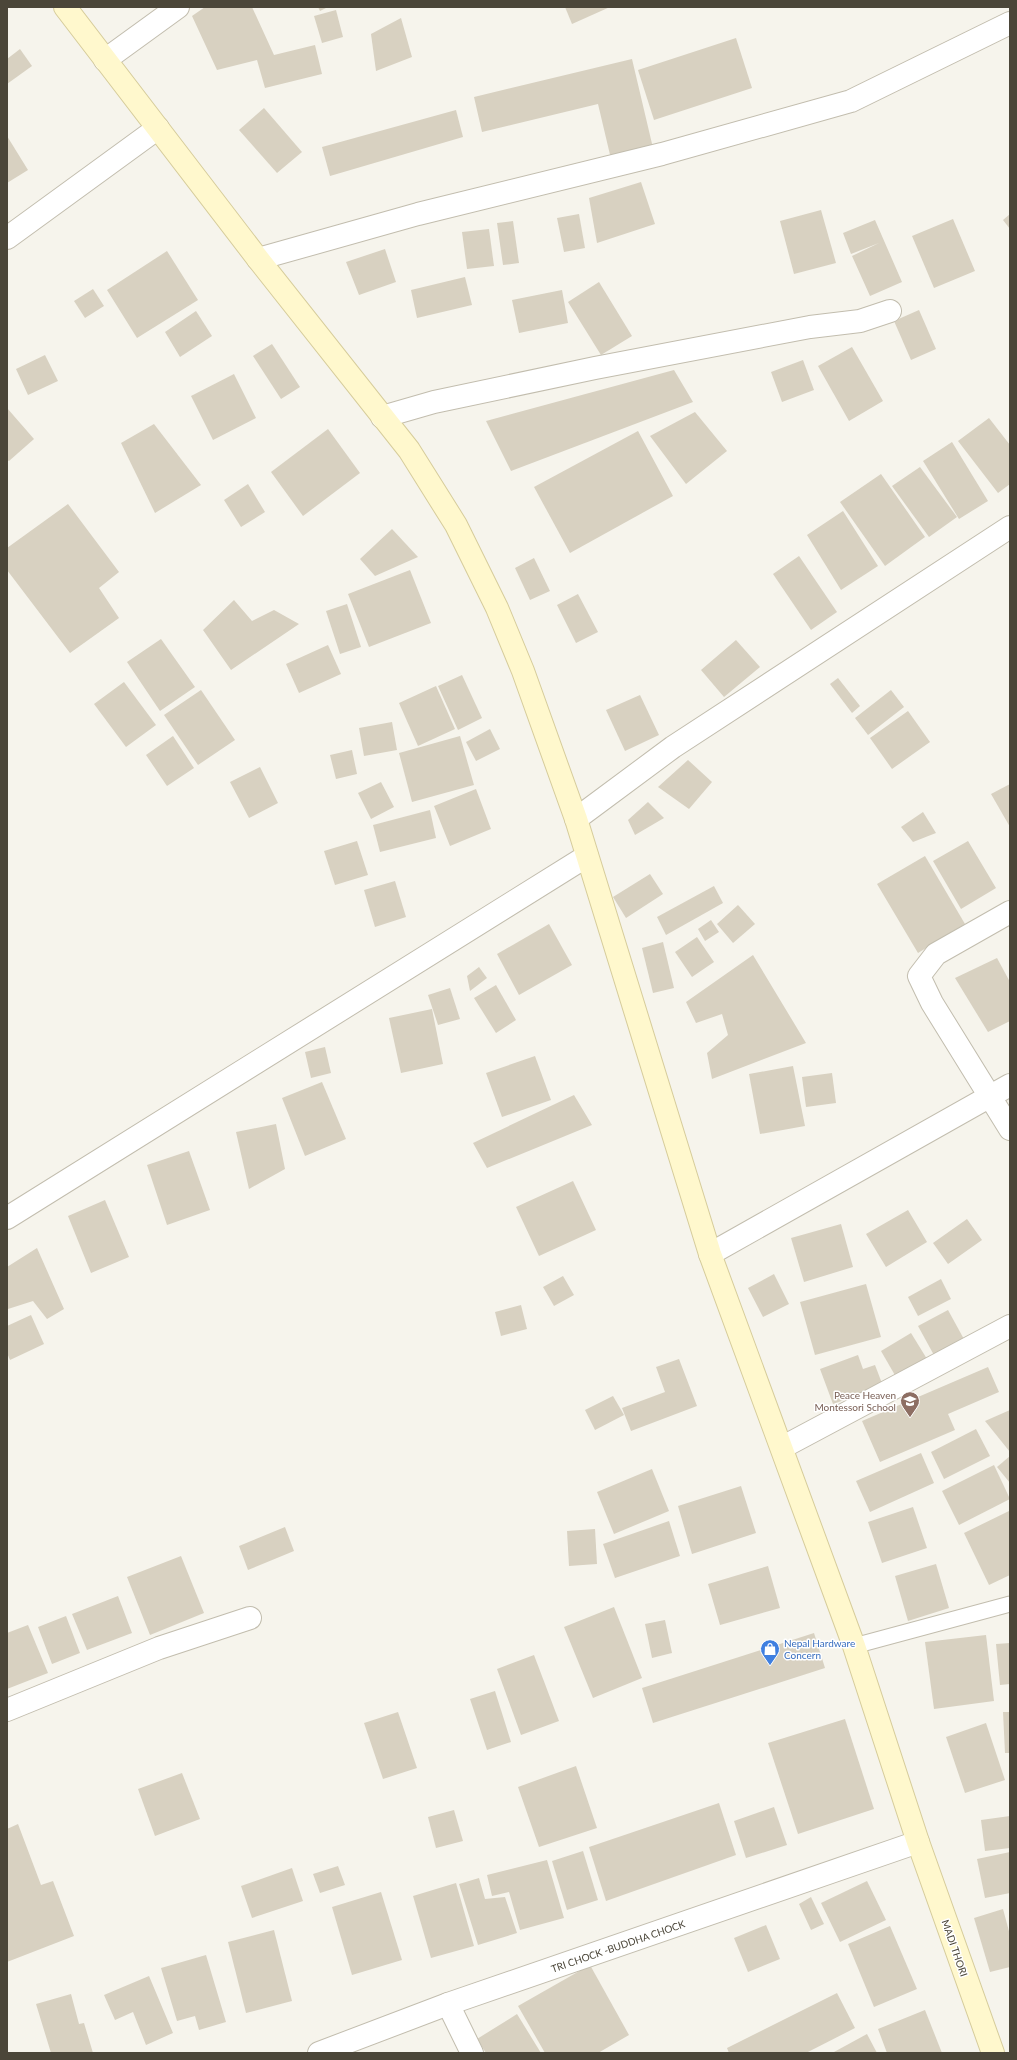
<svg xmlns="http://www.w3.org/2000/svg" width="1017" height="2060" font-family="Lato,sans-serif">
  <rect width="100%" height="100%" fill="#f6f4ec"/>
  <g fill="#d8d1c1">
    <polygon points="205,7 252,7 274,55 315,45 322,74 265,88 257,60 217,70 192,16"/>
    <polygon points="318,7 328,7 320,11"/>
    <polygon points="565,7 610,7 572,24"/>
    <polygon points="336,10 343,37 322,43 314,16"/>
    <polygon points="401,18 412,57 376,71 371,34"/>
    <polygon points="736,38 752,88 654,120 638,70"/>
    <polygon points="20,49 32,66 7,84 7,59"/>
    <polygon points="632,59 653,148 611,159 598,104 482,132 474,97"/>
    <polygon points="264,108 302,152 277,173 239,130"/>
    <polygon points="456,110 463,137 330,176 322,147"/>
    <polygon points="7,136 28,170 7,183"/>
    <polygon points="641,182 655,224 597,243 589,198"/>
    <polygon points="821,210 836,263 794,274 780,221"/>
    <polygon points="579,214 585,248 564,252 557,218"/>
    <polygon points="1010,214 1010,229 1003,220"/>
    <polygon points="953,219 975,271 934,288 912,236"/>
    <polygon points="875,220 902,282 870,296 852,256 879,243 851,254 843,233"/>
    <polygon points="513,221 519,263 503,265 497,223"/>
    <polygon points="489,229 494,266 467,269 462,232"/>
    <polygon points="385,249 396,282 359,295 346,262"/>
    <polygon points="167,251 198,300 137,338 107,290"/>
    <polygon points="465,277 472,305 417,318 411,290"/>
    <polygon points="599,282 632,336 601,355 568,302"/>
    <polygon points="93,289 104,306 85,318 74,301"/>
    <polygon points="562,290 568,323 519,333 512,300"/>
    <polygon points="919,310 936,349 911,360 894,321"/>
    <polygon points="196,311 212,336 180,357 165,332"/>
    <polygon points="272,344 300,387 281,399 253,356"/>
    <polygon points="852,347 883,401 849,421 818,366"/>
    <polygon points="45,355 58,381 28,395 16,369"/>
    <polygon points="803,360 814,390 782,402 771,372"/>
    <polygon points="674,370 693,402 511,471 486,421"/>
    <polygon points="234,374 256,418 213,440 191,396"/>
    <polygon points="7,408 34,439 9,461 7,460"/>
    <polygon points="695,412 727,451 686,484 650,436"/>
    <polygon points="989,418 1010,445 1010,484 998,493 958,441"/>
    <polygon points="154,424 201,485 155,513 121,443"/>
    <polygon points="328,429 360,473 303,516 271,472"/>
    <polygon points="638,431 673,496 570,553 534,487"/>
    <polygon points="952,442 988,501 959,519 923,461"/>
    <polygon points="920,467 957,517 929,537 892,486"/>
    <polygon points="881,474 925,537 885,566 840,502"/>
    <polygon points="248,484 265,512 241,527 224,500"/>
    <polygon points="68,504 119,572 99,588 119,618 70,653 7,570 7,548"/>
    <polygon points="843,511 878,566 841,590 807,535"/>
    <polygon points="392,529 418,557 375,576 360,559"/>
    <polygon points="799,556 837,612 811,630 773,574"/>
    <polygon points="534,558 550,591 530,600 515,568"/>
    <polygon points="410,570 431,623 369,647 348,594"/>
    <polygon points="578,594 598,632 576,643 557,605"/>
    <polygon points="234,600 252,621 274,610 299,624 231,670 203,630"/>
    <polygon points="347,604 361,647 340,654 326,611"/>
    <polygon points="161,639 195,687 160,711 127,662"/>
    <polygon points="736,640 760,667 724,697 701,670"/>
    <polygon points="328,645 341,674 299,693 286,664"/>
    <polygon points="462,675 482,718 458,730 438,686"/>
    <polygon points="838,678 860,706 852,713 830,684"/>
    <polygon points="124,682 156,725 126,747 94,704"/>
    <polygon points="436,686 455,729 418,746 399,703"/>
    <polygon points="201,690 235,740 198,765 164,715"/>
    <polygon points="891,690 904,707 868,735 855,718"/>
    <polygon points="640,695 659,735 625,751 606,710"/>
    <polygon points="908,711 930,742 892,769 870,738"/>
    <polygon points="392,722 397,750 364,756 359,728"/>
    <polygon points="490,729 500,749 476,761 466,742"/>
    <polygon points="173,736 194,768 167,786 146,755"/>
    <polygon points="460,736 474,785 412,802 399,753"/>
    <polygon points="352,750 357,774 336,779 330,755"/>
    <polygon points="688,760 712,782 689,809 658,787"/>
    <polygon points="260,767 278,803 249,818 230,782"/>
    <polygon points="381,782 394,807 371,819 358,793"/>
    <polygon points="1010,784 1010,827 991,794"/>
    <polygon points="476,789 491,829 450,846 434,806"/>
    <polygon points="648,802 664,818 635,835 628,820"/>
    <polygon points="430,810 436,838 380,852 373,825"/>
    <polygon points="923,812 936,833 913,842 901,827"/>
    <polygon points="357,841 368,875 335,885 324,851"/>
    <polygon points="968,841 996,888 961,909 933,861"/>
    <polygon points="925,856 965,924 918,953 877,884"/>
    <polygon points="650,874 663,894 626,918 613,897"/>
    <polygon points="395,881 406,917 375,927 364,890"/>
    <polygon points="714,886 723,903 666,935 657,917"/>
    <polygon points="738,905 755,924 733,943 717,924"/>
    <polygon points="711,920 719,932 705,941 698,929"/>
    <polygon points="549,924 572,965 519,995 497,954"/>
    <polygon points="697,937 714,962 692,977 675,952"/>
    <polygon points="663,942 674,988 653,993 642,948"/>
    <polygon points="753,955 806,1043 712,1079 707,1053 728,1035 722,1014 696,1023 686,1002"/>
    <polygon points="997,958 1010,982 1010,1021 988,1032 955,978"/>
    <polygon points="479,967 487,978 470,991 467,976"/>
    <polygon points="496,985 516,1020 496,1033 474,998"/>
    <polygon points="450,988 460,1019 438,1025 428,995"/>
    <polygon points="432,1009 443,1064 401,1073 389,1018"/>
    <polygon points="325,1047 331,1073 311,1078 305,1052"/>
    <polygon points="535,1056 551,1100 502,1117 486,1073"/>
    <polygon points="793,1066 805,1126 760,1134 749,1074"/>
    <polygon points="832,1073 836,1103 806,1107 802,1077"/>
    <polygon points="322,1082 346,1139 305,1156 282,1098"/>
    <polygon points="574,1095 592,1125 487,1168 473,1143"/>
    <polygon points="276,1124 285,1169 249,1189 236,1132"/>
    <polygon points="189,1151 210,1210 167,1225 147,1165"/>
    <polygon points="573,1181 596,1230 539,1256 516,1207"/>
    <polygon points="105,1200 129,1257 91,1273 68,1216"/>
    <polygon points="908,1210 927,1242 886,1267 866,1234"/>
    <polygon points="967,1219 982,1240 948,1264 933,1243"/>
    <polygon points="841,1224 853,1267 804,1282 791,1238"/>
    <polygon points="37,1248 64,1309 47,1319 33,1301 8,1309 7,1307 7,1267"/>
    <polygon points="774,1274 789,1304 763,1317 748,1288"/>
    <polygon points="563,1276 574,1295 554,1306 543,1287"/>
    <polygon points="941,1279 951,1299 918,1316 908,1297"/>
    <polygon points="866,1284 881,1337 815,1355 800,1302"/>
    <polygon points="521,1305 527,1329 501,1336 495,1312"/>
    <polygon points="948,1310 965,1341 935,1357 918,1326"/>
    <polygon points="31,1315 44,1344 10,1360 7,1353 7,1326"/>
    <polygon points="911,1333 927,1359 896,1377 881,1351"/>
    <polygon points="858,1355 863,1369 875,1365 883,1386 833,1404 820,1369"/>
    <polygon points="679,1359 697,1406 631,1431 622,1408 665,1392 656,1367"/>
    <polygon points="988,1367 999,1392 948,1414 955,1430 880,1462 862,1421"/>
    <polygon points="613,1396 624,1415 595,1430 585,1410"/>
    <polygon points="1010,1410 1010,1452 985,1421"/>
    <polygon points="976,1429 990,1456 944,1479 931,1452"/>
    <polygon points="921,1453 934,1483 870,1512 856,1481"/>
    <polygon points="1010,1456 1010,1483 997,1467"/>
    <polygon points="994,1465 1010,1499 959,1525 942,1491"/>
    <polygon points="652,1469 669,1511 614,1534 597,1492"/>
    <polygon points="741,1486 756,1533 692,1554 678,1506"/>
    <polygon points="913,1507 927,1548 882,1563 868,1522"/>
    <polygon points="1009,1511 1010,1575 989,1585 964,1533"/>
    <polygon points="669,1521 680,1556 615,1578 603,1544"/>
    <polygon points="285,1527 294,1551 248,1570 239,1546"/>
    <polygon points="595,1529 597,1564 569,1566 567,1531"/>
    <polygon points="181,1556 204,1613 150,1635 127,1577"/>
    <polygon points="936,1564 949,1608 908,1621 895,1576"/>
    <polygon points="768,1566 780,1608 720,1625 708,1584"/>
    <polygon points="118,1596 132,1633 87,1650 72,1614"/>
    <polygon points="614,1607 642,1678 593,1698 564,1627"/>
    <polygon points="66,1616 80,1653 52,1664 38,1627"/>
    <polygon points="665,1620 672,1653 652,1658 645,1624"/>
    <polygon points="28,1625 48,1673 7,1689 7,1633"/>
    <polygon points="814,1633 825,1668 653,1723 642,1688"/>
    <polygon points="986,1635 994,1701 934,1709 925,1642"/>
    <polygon points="1010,1643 1010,1684 1000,1685 996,1644"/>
    <polygon points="534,1655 559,1721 521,1735 497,1669"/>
    <polygon points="495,1691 511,1742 487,1750 470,1699"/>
    <polygon points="398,1712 417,1768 383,1779 364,1723"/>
    <polygon points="1003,1712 1010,1712 1010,1753 1005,1753"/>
    <polygon points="845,1719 874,1809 798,1834 768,1743"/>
    <polygon points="986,1723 1005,1780 965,1793 946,1737"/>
    <polygon points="576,1766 597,1828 539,1847 518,1787"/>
    <polygon points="182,1773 200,1819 155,1836 138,1789"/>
    <polygon points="719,1803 736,1855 606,1901 589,1847"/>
    <polygon points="774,1807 787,1845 746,1858 734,1821"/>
    <polygon points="454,1810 463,1841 436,1848 428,1817"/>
    <polygon points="1010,1816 1010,1848 985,1851 981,1820"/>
    <polygon points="18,1824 41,1885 53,1881 74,1936 7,1962 7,1829"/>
    <polygon points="583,1851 598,1900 567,1910 552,1861"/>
    <polygon points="1010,1852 1010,1893 985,1898 977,1859"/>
    <polygon points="547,1860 564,1918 520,1930 509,1892 492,1896 487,1875"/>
    <polygon points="338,1866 345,1885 320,1893 313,1874"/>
    <polygon points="292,1868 303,1901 252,1918 241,1886"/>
    <polygon points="479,1878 485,1899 505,1897 517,1933 478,1945 459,1884"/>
    <polygon points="867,1881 886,1920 840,1942 821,1903"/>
    <polygon points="456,1883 474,1946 431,1958 413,1896"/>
    <polygon points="381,1892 402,1960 352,1975 332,1907"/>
    <polygon points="811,1897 824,1924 811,1930 799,1904"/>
    <polygon points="1003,1909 1010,1935 1010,1967 990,1972 974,1918"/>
    <polygon points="766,1925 780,1959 748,1972 734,1938"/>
    <polygon points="890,1926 917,1989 874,2007 848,1944"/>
    <polygon points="274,1930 292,2001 246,2013 228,1942"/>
    <polygon points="206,1955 226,2022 199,2030 195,2016 177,2021 161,1968"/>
    <polygon points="590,1965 629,2035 598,2053 545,2053 518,2006"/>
    <polygon points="149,1976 173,2033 146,2045 133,2012 115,2020 104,1995"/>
    <polygon points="837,1993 855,2028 806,2053 729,2053 727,2048"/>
    <polygon points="71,1994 79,2024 84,2023 93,2053 51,2053 36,2004"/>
    <polygon points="925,2010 942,2053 887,2053 878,2029"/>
    <polygon points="517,2014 541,2053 486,2053 477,2039"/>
    <polygon points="867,2034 877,2053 835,2053 834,2052"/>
  </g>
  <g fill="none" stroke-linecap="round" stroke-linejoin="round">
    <defs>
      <polyline id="service" points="854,1646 1010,1604"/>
      <g id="minor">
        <polyline points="105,60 178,7"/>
        <polyline points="7,238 158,128"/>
        <polyline points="258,259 418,214 662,154 851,101 1010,23"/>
        <polyline points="382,417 434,402 595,368 810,327 860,321 890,311"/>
        <polyline points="576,819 673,747 1010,527"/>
        <polyline points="1010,912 936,954 919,976 932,1003 1010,1129"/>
        <polyline points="7,1218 587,856"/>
        <polyline points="710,1254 1010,1085"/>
        <polyline points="783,1447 1010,1326"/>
        <polyline points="7,1710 159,1648 250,1618"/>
        <polyline points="448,2004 472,2053"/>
      </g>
      <polyline id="tertiary" points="319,2053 448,2004 918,1842"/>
      <polyline id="secondary" points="65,7 258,259 409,450 456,525 497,608 523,671 576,819 710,1254 854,1646 918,1842 993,2053"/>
    </defs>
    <use href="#service" stroke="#c2bdae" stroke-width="17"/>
    <use href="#minor" stroke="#c2bdae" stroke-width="24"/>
    <use href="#tertiary" stroke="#c2bdae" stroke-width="24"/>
    <use href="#secondary" stroke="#d6cc9b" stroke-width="24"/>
    <use href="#service" stroke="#fff" stroke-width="15"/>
    <use href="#minor" stroke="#fff" stroke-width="22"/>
    <use href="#tertiary" stroke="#fff" stroke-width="22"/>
    <use href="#secondary" stroke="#fff8cd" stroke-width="22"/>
  </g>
  <defs>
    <symbol id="school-pin" viewBox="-11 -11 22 30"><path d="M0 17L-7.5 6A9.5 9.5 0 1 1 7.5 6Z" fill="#8d6e63" stroke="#fff"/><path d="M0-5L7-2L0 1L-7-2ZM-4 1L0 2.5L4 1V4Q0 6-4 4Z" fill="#fff"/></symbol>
    <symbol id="shop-pin" viewBox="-11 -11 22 30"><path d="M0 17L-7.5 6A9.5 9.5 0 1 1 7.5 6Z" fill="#3f7fe0" stroke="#fff"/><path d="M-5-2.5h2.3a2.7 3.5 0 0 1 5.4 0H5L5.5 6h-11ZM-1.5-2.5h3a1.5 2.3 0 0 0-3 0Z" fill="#fff"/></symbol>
  </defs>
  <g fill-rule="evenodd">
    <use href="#school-pin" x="899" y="1390" width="22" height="30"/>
    <use href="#shop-pin" x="759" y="1638" width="22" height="30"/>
  </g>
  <g text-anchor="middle" stroke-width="3" stroke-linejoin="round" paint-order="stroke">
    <g font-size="10" fill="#785e54" stroke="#fff" text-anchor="end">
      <text x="896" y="1399">Peace Heaven<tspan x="896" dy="12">Montessori School</tspan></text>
    </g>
    <g font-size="10" fill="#366cbe" stroke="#fff" text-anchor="start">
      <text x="784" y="1647">Nepal Hardware<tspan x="784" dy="12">Concern</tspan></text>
    </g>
    <g font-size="10" fill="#4b4639" stroke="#fff">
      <text transform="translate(618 1946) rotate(-19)" y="4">TRI CHOCK -BUDDHA CHOCK</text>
      <text transform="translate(955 1948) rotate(71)" y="4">MADI THORI</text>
    </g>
  </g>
  <rect width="1017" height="2060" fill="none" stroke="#4b4639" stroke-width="16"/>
</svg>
